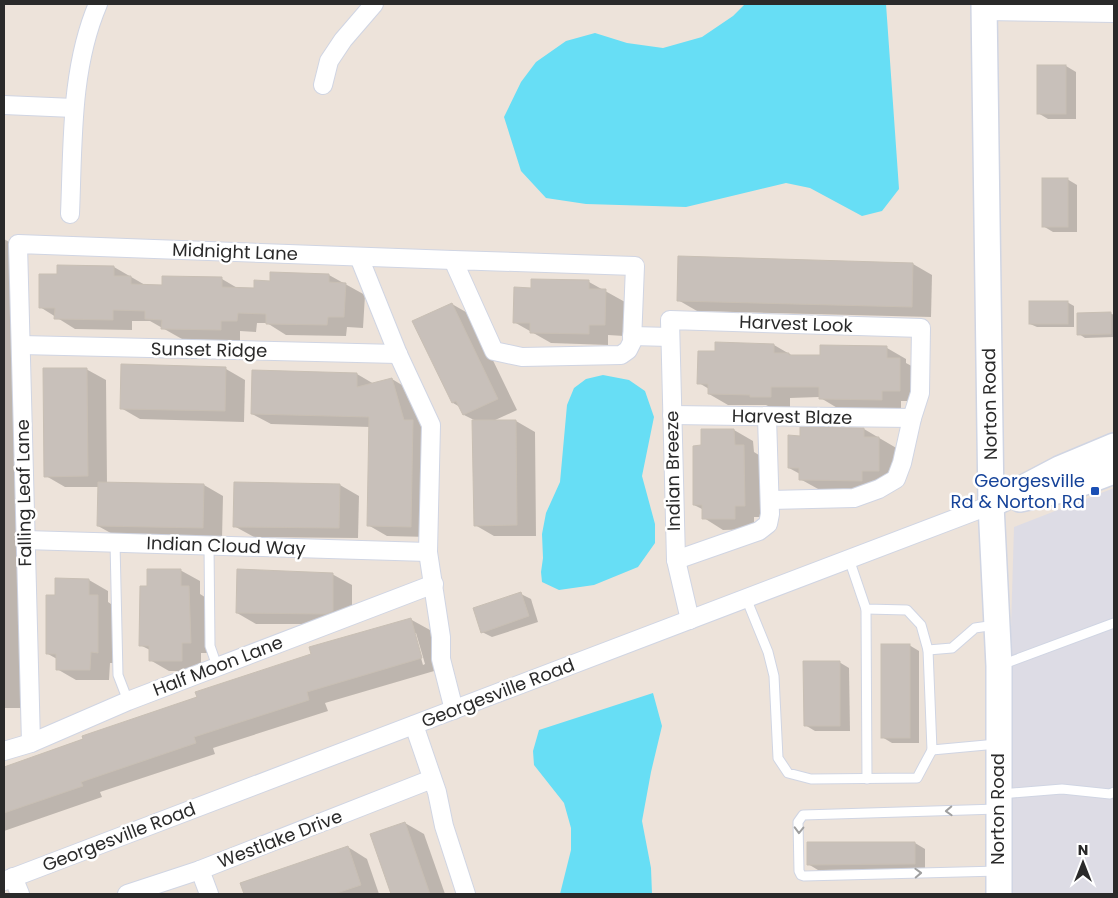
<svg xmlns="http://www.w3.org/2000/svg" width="1118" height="898" font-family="Poppins,sans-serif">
  <rect width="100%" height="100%" fill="#ede3da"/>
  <polygon fill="#dddce5" points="1114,488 1114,894 1003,894 1014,527"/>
  <g fill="#67def5">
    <polygon points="745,4 886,4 899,189 882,211 862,216 810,188 786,183 686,207 586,204 546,198 521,171 504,117 521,82 536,62 566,41 595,33 627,43 663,48 702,37 733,16"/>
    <polygon points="603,375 629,380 645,391 654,417 642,476 655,524 655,543 638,567 594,585 559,590 542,582 541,572 543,558 542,534 546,513 560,482 567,405 574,388 586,379"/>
    <polygon points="653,693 662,726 651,772 642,821 651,868 652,894 560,894 571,850 571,828 564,803 534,765 533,751 539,730"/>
  </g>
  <g fill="#0003" fill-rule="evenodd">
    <polygon points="1038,66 1066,66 1076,72 1076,119 1048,119 1038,113"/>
    <polygon points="1067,179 1077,185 1077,232 1053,232 1043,226"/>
    <polygon points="4,239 16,246 25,708 4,708"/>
    <polygon points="913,264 932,275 931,317 697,311 678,300"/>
    <polygon points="114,267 145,285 163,286 164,277 222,279 239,289 255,289 271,282 329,275 365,295 363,328 347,327 346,336 286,335 267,323 257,323 256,332 240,331 240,341 182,339 150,321 132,321 132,330 75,329 40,307 58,275"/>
    <polygon points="589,282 625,302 624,336 608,335 608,345 551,343 514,322 532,289"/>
    <polygon points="1067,302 1074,306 1074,327 1037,327 1030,324"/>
    <polygon points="452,304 471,315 517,410 493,421 516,421 535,432 536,536 494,536 475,525 474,420 464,415 460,407 453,403"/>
    <polygon points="1110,313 1114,315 1114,337 1085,338 1079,334"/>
    <polygon points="774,345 793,356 821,357 887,348 906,359 906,363 919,370 919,401 901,401 901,411 839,409 819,397 790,398 790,407 770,407 766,405 728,405 709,394 709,389 699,383 716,353"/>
    <polygon points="86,369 106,380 107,484 204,485 223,496 222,539 118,537 98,526 99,487 65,487 46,476"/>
    <polygon points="226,369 245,380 244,422 140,419 121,408"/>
    <polygon points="253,372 357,374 374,384 392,379 410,390 421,426 432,432 430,537 387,536 368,525 370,427 271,424 252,414"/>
    <polygon points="864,429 898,449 898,482 881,491 820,490 800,479 800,474 789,468 801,437"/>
    <polygon points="702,430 734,430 753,441 754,452 762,457 764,517 754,517 754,529 723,530 704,518 704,510 694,505 702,447"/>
    <polygon points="340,485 359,496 358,538 254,537 234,526"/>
    <polygon points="180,570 200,581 200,594 208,599 210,653 201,653 201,671 169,671 150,660 150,650 140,645"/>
    <polygon points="332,574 352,585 352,622 346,624 256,624 237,613"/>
    <polygon points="89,580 108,591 108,602 117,608 117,663 110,663 109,680 76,680 57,669 57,659 48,654"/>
    <polygon points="521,594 531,599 538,622 492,637 482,632"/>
    <path d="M410,619L430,630L441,669L325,703L328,711L213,748L215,754L100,792L102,797L4,831V768ZM414,633H416L425,664L423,665Z"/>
    <polygon points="909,645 919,651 919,743 892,743 882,737"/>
    <polygon points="839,662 849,668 850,731 815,731 805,725"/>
    <polygon points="405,823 424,834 445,894 392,894 372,835"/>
    <polygon points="915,843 925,849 925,869 818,870 808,864"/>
    <polygon points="348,847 367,859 379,894 245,894 241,883"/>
  </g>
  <g fill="#c8c0ba" stroke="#c8bfb4">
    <rect x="1037" y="65" width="29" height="49"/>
    <rect x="1042" y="178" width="26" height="49"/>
    <polygon points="678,256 913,263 912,307 677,301"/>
    <polygon points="57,265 114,266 114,276 131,276 131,284 162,285 162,276 222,277 222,287 254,288 254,280 270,281 270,272 329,274 329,282 346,283 344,317 328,317 327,325 266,324 266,314 238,313 237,321 221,321 221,330 161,329 162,320 145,319 145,311 113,310 113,320 54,319 55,308 39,308 39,274 57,274"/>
    <polygon points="531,279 589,280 589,289 606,289 605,325 589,325 589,334 530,333 530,323 513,323 514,287 531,288"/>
    <rect x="1029" y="301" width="39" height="23"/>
    <polygon points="452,303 498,399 463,415 456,401 452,403 412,321"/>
    <polygon points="1111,312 1111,334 1077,335 1077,313"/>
    <polygon points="715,342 774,344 774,353 789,353 789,355 820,355 820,345 887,346 887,358 900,358 900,391 882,391 882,400 819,399 819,387 771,387 771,397 750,397 750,395 708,394 708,384 697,384 698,351 715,351"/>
    <polygon points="121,364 226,367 225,411 120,409"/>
    <polygon points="43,368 87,368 88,476 44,477"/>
    <polygon points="252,370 357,373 357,387 392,378 404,420 413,420 411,527 367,526 369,417 251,414"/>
    <polygon points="472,420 516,420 517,525 474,526"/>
    <polygon points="800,427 864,428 864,437 879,437 879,471 862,471 862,481 799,480 799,468 788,468 788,435 800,436"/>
    <polygon points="701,429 734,429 735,445 744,445 745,506 735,506 735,519 702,519 702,505 693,505 693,446 701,445"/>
    <polygon points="98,482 204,484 203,528 97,526"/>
    <polygon points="234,482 340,484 339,528 233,527"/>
    <polygon points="147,569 181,569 181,586 189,586 191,643 182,643 182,661 149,661 149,646 139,646 140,586 147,586"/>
    <polygon points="237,569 333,573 333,611 326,614 236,613"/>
    <polygon points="55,578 89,579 89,595 98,595 98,653 91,652 90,670 56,670 56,654 46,654 46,595 55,595"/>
    <polygon points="521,592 529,616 481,633 473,608"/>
    <polygon points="411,618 422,658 307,692 309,700 194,737 196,743 81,782 83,786 4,813 4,767 83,739 82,736 197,697 195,692 311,654 309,647"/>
    <rect x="881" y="644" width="29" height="94"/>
    <polygon points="803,661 840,661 840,726 804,726"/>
    <polygon points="405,822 430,894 391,894 370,834"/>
    <polygon points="807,842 915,842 915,864 807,865"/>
    <polygon points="348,846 361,885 334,894 244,894 240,883"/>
  </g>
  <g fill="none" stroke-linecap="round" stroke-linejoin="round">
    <defs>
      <g id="lane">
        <polyline points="115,543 118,675 128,701"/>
        <polyline points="209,545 210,646 217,666"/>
        <polyline points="849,559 866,609 907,610 921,625 928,650 952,648 975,628 995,625"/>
        <polyline points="746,598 768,652 774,676 778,758 788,773 811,779 917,778 932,750 928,650"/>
        <polyline points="866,609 867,779"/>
        <polyline points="1001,665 1114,623"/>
        <polyline points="932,750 997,744"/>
        <polyline points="1001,794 1062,789 1110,794 1114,792"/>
        <polyline points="998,809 803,815 798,822 799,871 801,875 804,876 999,871"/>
      </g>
      <g id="street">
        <polyline points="985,11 1114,13"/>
        <polyline points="323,85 329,61 343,40 374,4"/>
        <polyline points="4,105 74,108"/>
        <path d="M70,214C73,145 70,69 98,4"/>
        <polyline points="359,257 398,354 431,425 428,552 441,637 441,659 454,710"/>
        <polygon points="453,260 635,266 632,342 628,350 621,355 522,357 494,351"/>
        <polyline points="632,336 670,337"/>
        <polyline points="21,345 398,354"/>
        <polyline points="672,415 912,418"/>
        <polyline points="25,540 428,552"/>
        <polyline points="676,560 759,531 768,524 770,514 767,417"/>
        <polyline points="690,620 676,560 670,320 921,328 920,393 912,418 902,463 896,479 879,489 854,498 770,500"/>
        <polyline points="414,725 437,792 444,826 466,894"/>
        <polyline points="31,743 18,244 453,260"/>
        <polyline points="4,751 31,743 128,701 434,584"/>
        <polyline points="200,870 209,894"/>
        <polyline points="13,877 20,894"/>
        <polyline points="4,881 991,505"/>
        <polyline points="127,894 200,870 432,779"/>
      </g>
      <g id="secondary">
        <polyline points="984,4 991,505 999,666 999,894"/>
        <polyline points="1020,499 1066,489 1114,471"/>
        <polyline points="991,505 1059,469 1114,446"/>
      </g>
    </defs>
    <use href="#lane" stroke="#d0d5e3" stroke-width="11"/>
    <use href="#street" stroke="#d0d5e3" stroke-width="20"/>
    <use href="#secondary" stroke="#d0d5e3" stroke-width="28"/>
    <use href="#lane" stroke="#fff" stroke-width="9"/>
    <use href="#street" stroke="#fff" stroke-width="18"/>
    <use href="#secondary" stroke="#fff" stroke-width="25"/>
  </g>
  <defs><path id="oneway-chevron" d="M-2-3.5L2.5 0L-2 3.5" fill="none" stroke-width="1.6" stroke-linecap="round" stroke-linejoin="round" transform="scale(1.25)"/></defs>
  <g stroke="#9f9f9f">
    <use href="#oneway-chevron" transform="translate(949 811) rotate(178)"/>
    <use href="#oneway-chevron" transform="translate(799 830) rotate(91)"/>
    <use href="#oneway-chevron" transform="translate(918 873) rotate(-2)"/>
  </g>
  <rect fill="#1a4fb4" stroke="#fff" stroke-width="2" x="1090" y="486" width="10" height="10" rx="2.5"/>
  <g text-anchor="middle" stroke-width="5" stroke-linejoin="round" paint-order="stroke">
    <g font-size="18" fill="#2a2a2a" stroke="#fff">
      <text transform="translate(235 252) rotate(2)" y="6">Midnight Lane</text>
      <text transform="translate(796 324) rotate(2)" y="6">Harvest Look</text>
      <text transform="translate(209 350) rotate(1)" y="6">Sunset Ridge</text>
      <text transform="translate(990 404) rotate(-91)" y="6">Norton Road</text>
      <text transform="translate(792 417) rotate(1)" y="6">Harvest Blaze</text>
      <text transform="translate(673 471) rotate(-91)" y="6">Indian Breeze</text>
      <text transform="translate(24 493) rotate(-91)" y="6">Falling Leaf Lane</text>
      <text transform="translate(226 546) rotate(2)" y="6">Indian Cloud Way</text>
      <text transform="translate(218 666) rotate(-21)" y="6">Half Moon Lane</text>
      <text transform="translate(498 693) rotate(-21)" y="6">Georgesville Road</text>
      <text transform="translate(998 809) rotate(-90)" y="6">Norton Road</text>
      <text transform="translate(119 837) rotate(-21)" y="6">Georgesville Road</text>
      <text transform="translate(280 839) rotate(-21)" y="6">Westlake Drive</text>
    </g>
    <g font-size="18" fill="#164399" stroke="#fff" text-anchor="end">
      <text x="1085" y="487">Georgesville<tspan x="1085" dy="21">Rd &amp; Norton Rd</tspan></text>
    </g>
  </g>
  <rect width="1118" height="898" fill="none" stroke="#2a2a2a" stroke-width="10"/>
  <g transform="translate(1083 863)" stroke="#ffffff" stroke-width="4" paint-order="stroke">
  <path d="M0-4L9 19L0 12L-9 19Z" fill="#2a2a2a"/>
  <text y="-8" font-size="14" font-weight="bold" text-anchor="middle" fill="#2a2a2a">N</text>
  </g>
</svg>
